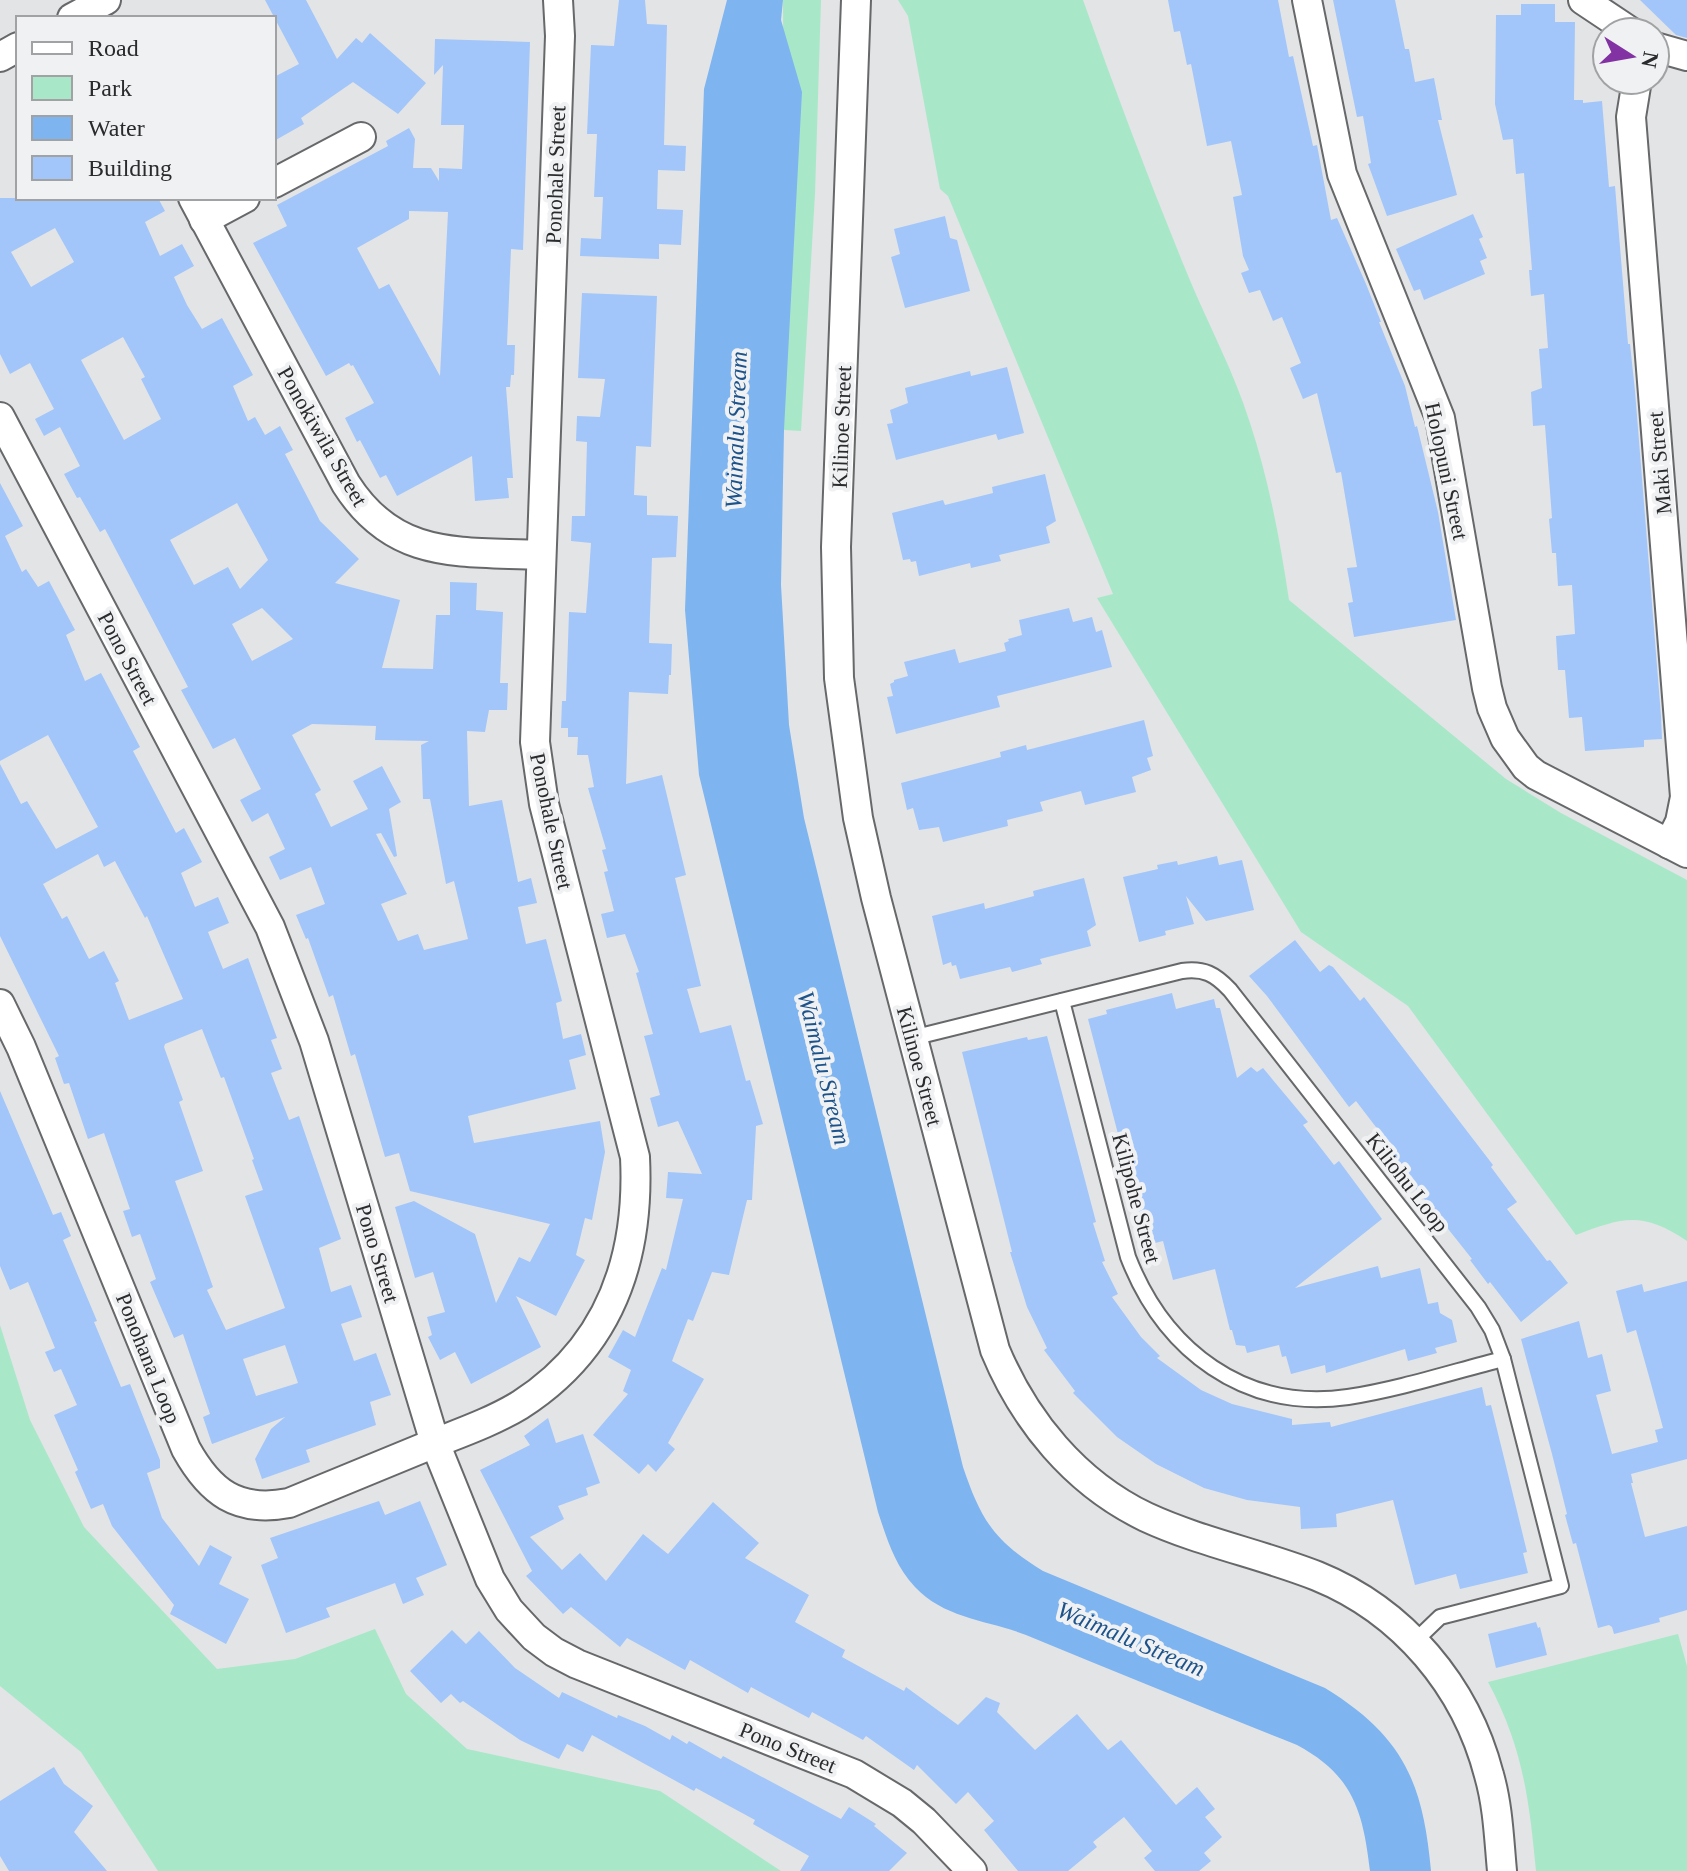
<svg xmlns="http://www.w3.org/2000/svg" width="1687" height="1871" font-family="'Times New Roman',serif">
  <rect width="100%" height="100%" fill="#e3e4e6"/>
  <g fill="#a8e8c8">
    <polygon points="783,0 821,0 815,194 801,431 784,430"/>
    <path d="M898,0H1083C1116,93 1151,186 1189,278C1209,326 1234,372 1250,423C1269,481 1280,540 1289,600L1506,779L1561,813L1687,880V1241C1643,1211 1623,1217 1576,1235L1408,1006L1301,932L1097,598L1113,594L948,196L940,189L908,16Z"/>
    <polygon points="0,1325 30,1420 84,1527 217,1669 295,1659 375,1629 406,1694 467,1749 660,1791 781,1871 158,1871 81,1752 0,1686"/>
    <path d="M1678,1634L1687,1666V1871H1536C1529,1799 1523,1747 1488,1682Z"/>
  </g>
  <path fill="#7eb4f0" d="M727,0H783L781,20L802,92L784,430L781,585L789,725L804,818L963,1467C981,1520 994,1541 1043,1571L1325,1688C1403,1736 1423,1782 1431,1871H1370C1363,1811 1353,1775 1297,1745C1206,1709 1116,1672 1026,1635C988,1620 945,1619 915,1587C895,1566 887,1539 878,1512L699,775L685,610L704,89Z"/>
  <g fill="#a2c6fa" fill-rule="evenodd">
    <polygon points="265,0 306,0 337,59 356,38 362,43 370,33 426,83 398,114 353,82 301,118 304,124 274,141 274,77 299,64"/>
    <polygon points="619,0 645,0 647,24 667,25 664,145 686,146 685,171 658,170 657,209 683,210 681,245 659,244 659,259 580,256 581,238 601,239 603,197 594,197 597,134 587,134 591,45 614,46"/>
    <polygon points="1168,0 1278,0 1289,57 1293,56 1313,146 1317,145 1331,220 1337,218 1366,284 1381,322 1379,322 1405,386 1415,427 1417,426 1438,512 1456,620 1354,637 1348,603 1353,602 1347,568 1357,567 1341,472 1336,473 1317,393 1303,399 1290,368 1301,363 1282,317 1273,321 1260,290 1249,293 1241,273 1249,270 1243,256 1233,197 1242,195 1231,141 1207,146 1191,64 1187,65 1180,31 1174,32"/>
    <polygon points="1333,0 1395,0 1405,49 1409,49 1415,82 1434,78 1442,120 1438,120 1457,195 1387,216 1368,164 1371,163 1363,116 1357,117"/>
    <polygon points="1640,0 1687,0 1687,38 1676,35"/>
    <polygon points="1521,4 1555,4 1555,22 1575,22 1574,100 1583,100 1583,103 1602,101 1609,187 1615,186 1628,344 1630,344 1635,391 1661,716 1662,739 1644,740 1644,747 1585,751 1582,717 1569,718 1565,670 1558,670 1556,636 1575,634 1572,585 1558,586 1556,553 1552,553 1549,519 1552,518 1545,425 1533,426 1531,392 1542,388 1539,349 1548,348 1544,294 1531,296 1529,270 1532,270 1524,173 1516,174 1513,139 1503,140 1495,104 1496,15 1521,15"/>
    <path d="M435,39L530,42L523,250L511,249L507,345H515L514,375H511L510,387H506L513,478H507L509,498L475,501L472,456L397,496L386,475L380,478L360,440L357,442L345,418L374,403L353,365L351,366L349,363L326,376L253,243L287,226L277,205L388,146L386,141L409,128L415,139L413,168H431L439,181V168L462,169L464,125H441L443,65L434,75ZM409,211L448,212L440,376L389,284L379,289L357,248L409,219Z"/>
    <path d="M0,198H158L165,211L145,222L160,256L182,244L194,266L174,277L187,305L202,329L222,318L253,375L233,386L248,421L255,417L265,435L280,426L293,450L285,454L320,521L359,559L335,583L400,600L382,668L433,669L436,615H450V582L477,583L476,610L503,612L500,683H508L507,710H489L485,732L467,731L469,806L502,800L518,882L531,878L537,903L518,907L526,944L546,939L562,1001L556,1003L563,1039L581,1034L586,1055L569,1060L576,1089L468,1116L474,1143L600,1121L605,1152L592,1220L585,1218L576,1255L585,1260L556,1316L516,1296L541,1347L471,1384L455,1352L440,1360L428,1337L432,1335L427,1317L445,1312L433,1272L415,1278L395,1207L414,1201L475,1234L496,1303L519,1257L530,1262L550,1224L410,1191L399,1153L385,1157L355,1054L351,1056L333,995L329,997L308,938L306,939L296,915L325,904L311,867L280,880L269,857L285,849L268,813L252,822L240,800L261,789L235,738L213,749L181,690L188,687L105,529L100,532L80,497L77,498L64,474L80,466L60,427L44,436L35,419L54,409L30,363L10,374L0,354ZM55,228L74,262L31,287L11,252ZM123,337L145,377L141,379L161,419L124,440L81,360ZM237,503L268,560L240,589L228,567L194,585L170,540ZM262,608L293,639L252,661L232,624ZM312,724L376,726L375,740L429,741L421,745L423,799H430L446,884L454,881L468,939L424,950L418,934L398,941L381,904L407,894L376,834L381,833L394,857L397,856L389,809L401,802L382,766L353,781L368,809L331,827L315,794L321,790L292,735Z"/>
    <polygon points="1473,214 1483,237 1479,239 1487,258 1480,261 1485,274 1424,300 1420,289 1414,291 1396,249"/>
    <polygon points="945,216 950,238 957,240 970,291 905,308 891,257 900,254 894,229"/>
    <polygon points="582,293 657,296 651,447 636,446 634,495 647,496 647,515 678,516 676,557 652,558 649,643 672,644 671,675 669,675 668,694 629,692 626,784 662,775 686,875 675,878 701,986 687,989 700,1033 731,1025 746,1081 750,1080 763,1124 756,1126 752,1200 747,1200 729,1275 712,1272 693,1321 688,1319 672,1361 704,1379 668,1443 675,1449 656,1472 648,1464 639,1474 593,1435 628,1394 623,1391 631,1370 608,1357 623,1330 635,1337 662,1268 666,1270 683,1199 666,1198 668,1172 702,1174 678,1121 658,1127 650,1098 660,1095 644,1036 653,1034 636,973 639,972 625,934 607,938 601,914 614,911 604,872 608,871 602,850 606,849 588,788 594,787 588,755 577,755 578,737 568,737 568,728 561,728 562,701 566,701 569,612 586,613 588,587 591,543 571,541 572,516 585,516 587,442 576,441 577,416 600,417 605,379 578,378"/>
    <polygon points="1007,367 1024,433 998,440 996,434 896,460 887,424 893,423 890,410 908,403 905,388 970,371 971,376"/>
    <polygon points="1045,474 1056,521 1046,527 1050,543 999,555 1001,561 971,568 970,563 919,576 916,561 911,562 910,559 903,560 892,513 943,500 945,505 993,493 992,487"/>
    <path d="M0,483L23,526L5,536L22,572L26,569L38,587L49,581L75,630L66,635L85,681L101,673L140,747L133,751L176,833L184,828L202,862L181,873L195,907L218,897L229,923L208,932L223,969L248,958L277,1038L271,1040L282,1069L271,1073L289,1120L299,1116L341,1239L319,1248L331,1292L351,1285L362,1317L341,1324L354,1361L376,1353L391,1395L370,1402L376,1425L306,1450L310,1462L262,1479L255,1459L271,1429L285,1417L212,1444L203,1417L210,1414L183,1334L174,1338L150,1282L156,1279L140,1234L132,1237L123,1211L130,1209L104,1133L88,1139L69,1083L64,1084L55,1058L59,1056L0,936V764L21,804L27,801L56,849L98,827L48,735L0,761ZM98,854L104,867L115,861L145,918L147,916L183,999L129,1020L115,983L119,981L104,951L89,959L67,916L62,919L43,884ZM202,1029L221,1078L224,1077L254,1159L252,1160L263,1190L245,1196L285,1308L226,1330L207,1290L213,1287L175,1181L203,1171L179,1102L183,1100L164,1047L165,1044ZM285,1345L298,1383L256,1396L243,1359Z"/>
    <polygon points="1069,608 1073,622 1092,617 1096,632 1102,630 1112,667 997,696 1000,707 896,734 887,697 893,696 890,684 894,682 894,680 908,676 904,662 955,649 959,663 1006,651 1004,643 1009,641 1008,639 1022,635 1019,620"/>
    <polygon points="1144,720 1153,756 1147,758 1151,770 1132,777 1136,792 1085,805 1081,791 1040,802 1043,811 1007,820 1008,826 943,842 939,827 919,830 913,808 907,810 901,783 1001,757 1000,752 1026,745 1027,750"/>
    <polygon points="1217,856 1219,865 1242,860 1254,910 1206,921 1186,896 1194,924 1165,931 1166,935 1139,942 1123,877 1158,869 1157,865 1177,861 1178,865"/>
    <polygon points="1084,878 1096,925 1087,931 1091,946 1040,959 1042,964 1012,972 1010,967 960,979 956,965 952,966 951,962 943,965 932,916 984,903 985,909 1034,896 1033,891"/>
    <polygon points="1295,940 1320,972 1329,965 1333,967 1360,1001 1364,997 1493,1165 1491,1167 1517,1202 1507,1209 1547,1261 1550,1260 1568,1283 1521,1322 1490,1282 1488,1284 1470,1260 1472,1259 1387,1152 1392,1148 1356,1101 1349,1107 1267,996 1249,976"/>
    <polygon points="1172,993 1176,1009 1214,999 1216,1008 1220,1008 1237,1078 1251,1067 1257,1072 1263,1068 1308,1122 1303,1125 1334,1165 1339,1161 1382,1219 1295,1288 1378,1266 1381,1278 1420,1268 1428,1304 1438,1302 1440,1313 1452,1320 1457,1342 1435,1348 1437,1353 1408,1361 1405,1349 1326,1373 1325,1365 1291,1374 1286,1356 1282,1357 1279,1345 1247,1353 1245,1346 1236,1345 1232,1330 1230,1330 1215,1269 1173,1280 1163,1241 1147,1245 1088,1019 1107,1014 1106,1010"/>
    <polygon points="1047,1036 1096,1222 1093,1223 1105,1261 1102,1262 1118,1294 1112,1297 1141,1337 1160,1356 1157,1358 1201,1390 1232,1404 1292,1419 1292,1425 1330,1422 1331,1427 1482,1387 1486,1406 1491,1405 1507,1470 1527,1552 1523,1553 1528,1573 1460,1589 1456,1574 1415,1585 1393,1500 1336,1514 1337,1527 1301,1529 1300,1507 1247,1500 1204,1488 1156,1464 1117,1437 1073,1393 1075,1391 1044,1350 1047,1348 1027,1307 1010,1252 1012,1252 962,1052 1027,1037 1028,1040"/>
    <polygon points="0,1091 53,1215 61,1212 71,1236 63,1240 97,1321 94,1322 121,1387 130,1384 160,1460 160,1468 147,1473 162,1518 199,1566 210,1545 232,1557 219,1584 249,1599 226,1644 170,1614 174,1605 112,1526 103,1504 91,1509 75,1472 78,1470 54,1415 77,1405 61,1369 54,1372 45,1352 55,1348 28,1282 10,1290 0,1266"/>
    <polygon points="1687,1281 1687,1459 1631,1474 1633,1483 1631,1483 1645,1537 1687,1526 1687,1610 1659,1618 1660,1622 1614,1634 1612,1627 1609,1625 1598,1628 1576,1543 1573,1544 1565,1515 1567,1514 1552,1454 1521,1339 1579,1321 1588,1358 1602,1354 1611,1391 1596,1395 1612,1454 1658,1442 1655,1430 1663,1428 1650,1380 1636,1330 1627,1333 1616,1291 1642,1284 1644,1292"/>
    <polygon points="548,1418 556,1443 583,1434 600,1483 586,1488 588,1495 558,1506 564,1519 530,1537 562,1570 580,1553 606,1581 643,1534 668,1554 713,1502 759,1543 745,1558 809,1595 795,1622 845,1650 842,1657 904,1691 906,1687 958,1725 986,1697 1000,1703 997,1712 1035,1750 1077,1714 1108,1750 1121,1740 1176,1805 1197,1787 1215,1809 1205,1817 1222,1837 1204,1853 1211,1861 1199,1871 1155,1871 1144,1858 1152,1851 1124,1817 1093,1842 1097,1847 1068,1871 1018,1871 984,1830 994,1821 968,1792 956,1804 917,1765 914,1770 866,1736 863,1740 812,1712 809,1718 751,1687 748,1693 690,1660 685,1670 627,1638 620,1647 571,1607 563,1614 526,1576 532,1571 480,1470 530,1445 524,1436"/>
    <polygon points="379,1501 385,1515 420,1501 447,1565 416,1578 424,1595 403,1604 395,1583 326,1608 330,1617 286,1633 261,1565 278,1558 270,1538"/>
    <polygon points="1536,1622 1538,1628 1540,1627 1547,1655 1496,1668 1488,1634"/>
    <polygon points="452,1630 466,1644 479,1631 515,1668 559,1698 562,1692 617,1718 618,1715 645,1726 670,1740 672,1735 687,1744 689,1741 721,1759 723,1756 841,1819 849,1807 876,1824 874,1826 907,1853 889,1871 800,1871 809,1856 753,1824 755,1820 696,1788 694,1791 592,1735 583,1752 567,1744 559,1759 520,1740 463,1701 460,1703 451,1694 441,1703 410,1671"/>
    <polygon points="54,1767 64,1784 93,1806 74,1832 107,1871 9,1871 0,1856 0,1801"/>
  </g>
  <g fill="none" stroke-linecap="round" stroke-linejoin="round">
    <defs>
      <g id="service">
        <path d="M1062,1001L1128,1257C1164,1350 1244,1412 1348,1397C1400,1389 1452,1372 1503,1359"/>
        <path d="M912,1038L1182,971C1204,968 1215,974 1230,990L1478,1307L1492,1330L1503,1359L1561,1586L1440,1617L1415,1641"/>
      </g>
      <g id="minor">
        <path d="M856,0L836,547L839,678L858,818L876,898L995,1350C1024,1420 1075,1483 1146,1517C1200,1542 1261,1554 1317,1576C1403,1611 1466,1686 1489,1775C1498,1806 1499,1839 1502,1871"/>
        <polyline points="1307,0 1342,174 1440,418 1487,688 1492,708 1505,738 1526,767 1536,775 1687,853"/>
        <polyline points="1583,0 1631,32"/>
        <polyline points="72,18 106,0"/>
        <polyline points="1655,47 1687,56"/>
        <polyline points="0,57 18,47"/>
        <polyline points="1637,80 1631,117 1685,797 1680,822 1669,844"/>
        <polyline points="274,183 361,137"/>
        <path d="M193,198L346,484C395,561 460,551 541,555"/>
        <polyline points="204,220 245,198"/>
        <polyline points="0,417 270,927 314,1041 435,1443 490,1579 509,1610 534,1637 554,1652 577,1664 854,1774 902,1803 924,1821 972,1871"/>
        <path d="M0,1004L21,1047L186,1449C210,1492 237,1513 289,1503C336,1484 383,1464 430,1445C460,1433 492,1422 520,1405C609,1348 640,1260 635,1157L544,804L535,742L560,36L558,0"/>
      </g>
    </defs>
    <use href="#service" stroke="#67686a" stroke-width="18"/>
    <use href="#minor" stroke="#67686a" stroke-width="32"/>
    <use href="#service" stroke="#fff" stroke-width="14"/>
    <use href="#minor" stroke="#fff" stroke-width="28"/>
  </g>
  <g text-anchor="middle" stroke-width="8" stroke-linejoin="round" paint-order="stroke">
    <g font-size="22" fill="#2a2b2c" stroke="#f0f1f3">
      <text transform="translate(555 175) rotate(-88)" y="8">Ponohale Street</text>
      <text transform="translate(841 427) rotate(-88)" y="8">Kilinoe Street</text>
      <text transform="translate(323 436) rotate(60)" y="8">Ponokiwila Street</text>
      <text transform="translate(1659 463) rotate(-95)" y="8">Maki Street</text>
      <text transform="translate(1447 471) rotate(78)" y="8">Holopuni Street</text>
      <text transform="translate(128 658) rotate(62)" y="8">Pono Street</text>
      <text transform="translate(552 821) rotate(78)" y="8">Ponohale Street</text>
      <text transform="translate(920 1066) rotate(75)" y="8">Kilinoe Street</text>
      <text transform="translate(1408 1182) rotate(52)" y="8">Kiliohu Loop</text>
      <text transform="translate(1137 1198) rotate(75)" y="8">Kilipohe Street</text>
      <text transform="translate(378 1253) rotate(73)" y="8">Pono Street</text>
      <text transform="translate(149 1358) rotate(68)" y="8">Ponohana Loop</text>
      <text transform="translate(788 1747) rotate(22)" y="8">Pono Street</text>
    </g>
    <g font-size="24" font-style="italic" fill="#1d538b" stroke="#f0f1f3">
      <text transform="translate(736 430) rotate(-88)" y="8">Waimalu Stream</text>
      <text transform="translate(824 1068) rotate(76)" y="8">Waimalu Stream</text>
      <text transform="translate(1131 1639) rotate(23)" y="8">Waimalu Stream</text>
    </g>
  </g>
  <rect x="16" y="16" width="260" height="184" fill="#f0f1f3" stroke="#a1a2a3" stroke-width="2"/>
  <rect x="32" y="42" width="40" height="12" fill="#ffffff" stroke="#a1a2a3" stroke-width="2"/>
  <text x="88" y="56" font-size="24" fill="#2a2b2c">Road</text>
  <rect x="32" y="76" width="40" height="24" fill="#a8e8c8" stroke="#a1a2a3" stroke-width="2"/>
  <text x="88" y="96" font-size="24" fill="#2a2b2c">Park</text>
  <rect x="32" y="116" width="40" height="24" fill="#7eb4f0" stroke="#a1a2a3" stroke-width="2"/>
  <text x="88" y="136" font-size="24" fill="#2a2b2c">Water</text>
  <rect x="32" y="156" width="40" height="24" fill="#a2c6fa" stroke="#a1a2a3" stroke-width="2"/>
  <text x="88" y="176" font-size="24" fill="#2a2b2c">Building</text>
  <g transform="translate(1631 56) rotate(101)"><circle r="38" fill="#f0f1f3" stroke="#a1a2a3" stroke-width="2"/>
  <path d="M0-6L14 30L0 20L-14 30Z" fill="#8232a2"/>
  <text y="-12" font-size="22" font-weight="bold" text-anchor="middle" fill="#2a2b2c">N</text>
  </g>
</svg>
